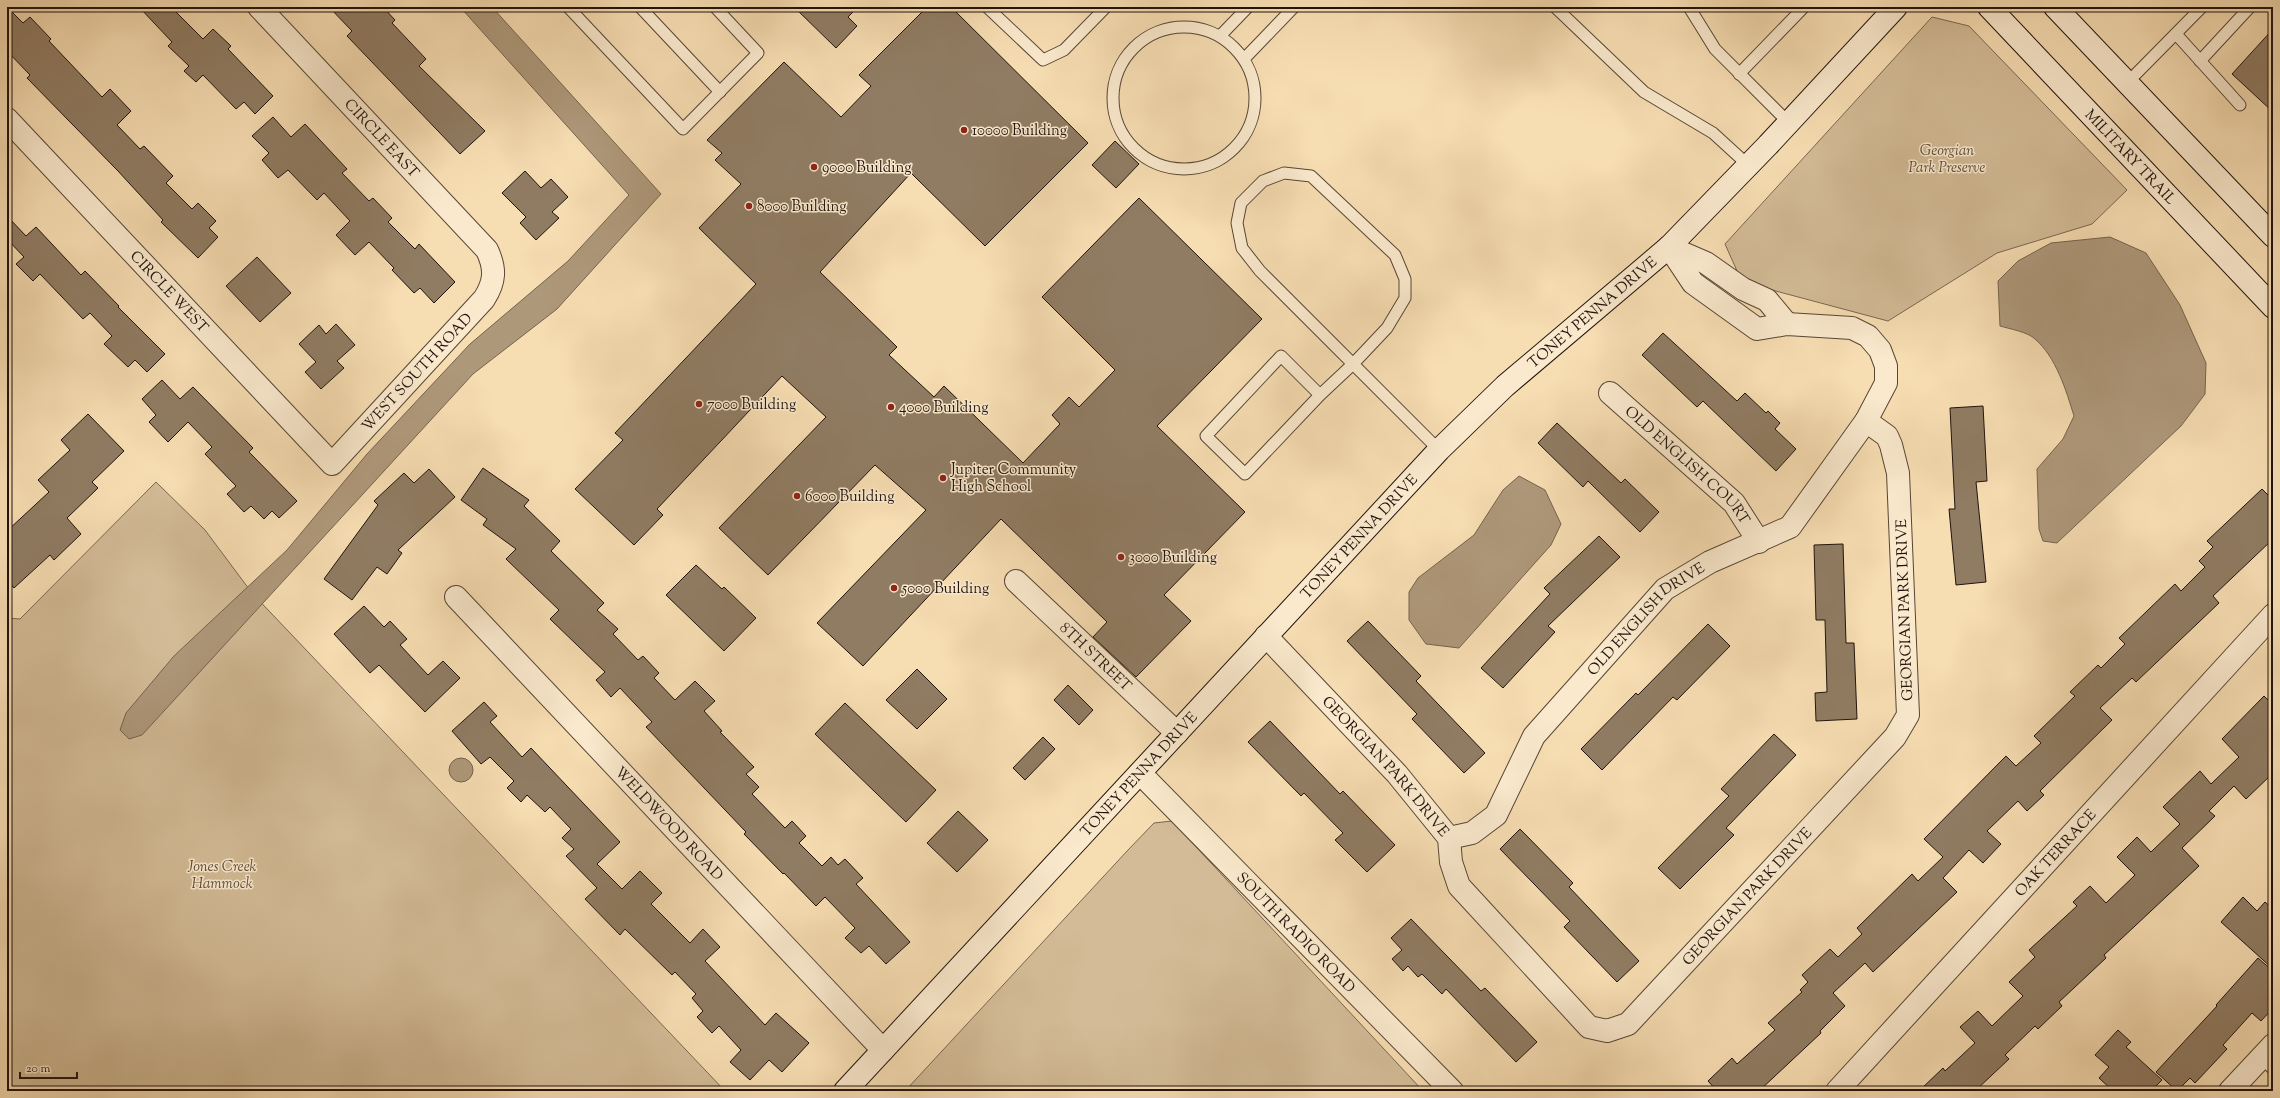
<svg xmlns="http://www.w3.org/2000/svg" width="2280" height="1098" font-family="'Sorts Mill Goudy',serif">
  <rect width="100%" height="100%" fill="#f7ddb2"/>
  <filter id="stains"><feTurbulence type="fractalNoise" baseFrequency=".005" numOctaves="4"/><feColorMatrix values="0 0 0 0 .2 0 0 0 0 .09 0 0 0 0 .02 0 0 0 .5 -.17"/></filter>
  <radialGradient id="worn" r=".72"><stop offset=".6" stop-color="#630" stop-opacity="0"/><stop offset="1" stop-color="#630" stop-opacity=".3"/></radialGradient>
  <g fill="#d2bb96" stroke="#796752">
    <polygon points="1932,17 1969,26 2127,190 2092,224 1997,253 1888,321 1742,282 1725,244"/>
    <polygon points="156,482 205,530 252,593 725,1091 7,1091 7,618 20,619"/>
    <polygon points="1172,821 1423,1091 905,1091 1128,850 1154,823"/>
  </g>
  <g fill="#ae987a" stroke="#75634e">
    <polygon points="460,7 492,7 661,194 557,309 473,374 142,735 129,739 120,730 126,713 174,656 287,550 367,454 470,344 568,261 629,195"/>
    <path d="M2110,237L2146,253L2180,305L2206,363L2205,394L2181,426L2057,543L2043,541L2039,529L2037,469L2063,439L2074,416C2066,390 2056,357 2035,339C2028,332 2010,329 2000,326L1998,281L2018,261L2051,243Z"/>
    <polygon points="1519,476 1545,490 1561,524 1551,545 1459,648 1426,644 1409,620 1409,592 1418,578 1474,535 1503,490"/>
    <circle cx="461" cy="770" r="12"/>
  </g>
  <g fill="#907c63" stroke="#20130d">
    <polygon points="7,7 23,23 30,17 51,39 49,41 102,97 110,89 131,111 117,125 140,149 144,146 173,176 166,183 192,209 198,203 216,221 209,228 218,237 198,258 161,222 163,220 118,171 27,78 30,75 7,51"/>
    <polygon points="139,7 171,7 203,39 213,29 231,46 228,49 273,96 255,114 244,102 236,109 203,75 196,82 184,71 189,66 168,46 172,42"/>
    <polygon points="329,7 383,7 395,20 392,23 426,59 419,66 485,131 460,154 347,36 352,31"/>
    <polygon points="794,7 858,7 848,17 857,26 836,48"/>
    <polygon points="927,7 951,7 1088,143 985,246 911,173 820,272 897,347 889,355 934,397 944,386 1023,463 1060,424 1052,415 1069,397 1079,407 1115,370 1042,297 1139,198 1262,319 1157,426 1245,512 1164,595 1191,621 1136,677 1093,637 1107,622 1001,519 863,666 817,623 926,510 875,465 768,575 719,528 826,417 782,376 657,509 663,515 634,545 575,489 623,440 615,433 756,284 699,228 741,184 715,160 722,153 707,140 784,62 841,117 871,86 859,75"/>
    <polygon points="2273,29 2273,112 2232,74"/>
    <polygon points="273,117 291,137 305,124 347,169 342,173 369,201 373,198 392,218 388,222 415,249 419,244 455,282 434,303 420,288 414,293 392,270 394,268 369,242 355,255 336,235 350,221 324,193 317,200 288,170 278,178 262,160 269,153 252,136"/>
    <polygon points="1115,141 1139,164 1116,188 1092,165"/>
    <polygon points="525,171 541,188 551,179 568,197 552,212 559,218 536,240 520,223 526,217 502,193"/>
    <polygon points="7,216 26,236 36,227 81,275 85,271 119,306 118,307 165,354 147,372 135,360 128,367 104,344 112,336 90,313 83,319 40,274 33,281 16,264 24,257 7,239"/>
    <polygon points="257,257 291,293 260,322 226,286"/>
    <polygon points="336,324 355,345 337,361 344,368 321,389 305,372 316,362 299,344 319,325 326,334"/>
    <polygon points="1663,333 1737,401 1745,393 1766,413 1768,411 1780,423 1775,429 1796,449 1776,471 1703,401 1697,407 1642,355"/>
    <polygon points="162,380 180,399 193,387 253,448 249,452 297,501 279,518 272,511 264,519 251,506 244,512 227,494 236,486 205,454 212,447 188,422 168,442 149,422 156,415 142,399"/>
    <polygon points="1983,406 1987,481 1976,482 1986,582 1956,585 1949,509 1955,509 1950,408"/>
    <polygon points="88,414 124,451 92,482 98,488 67,518 81,534 54,560 50,555 14,588 7,580 7,531 49,492 38,480 70,450 61,440"/>
    <polygon points="1557,423 1621,483 1625,479 1659,512 1640,532 1588,481 1583,487 1538,443"/>
    <polygon points="483,468 529,500 524,506 560,541 551,551 604,603 597,610 618,629 613,634 638,660 643,656 659,673 654,678 675,700 695,681 715,701 704,711 722,731 720,732 754,767 746,774 759,787 752,794 785,828 792,821 806,836 799,843 822,866 831,857 838,865 845,859 863,878 856,884 910,942 886,964 869,946 861,953 845,938 855,928 825,897 816,906 784,873 783,874 744,834 746,832 646,727 652,722 620,688 611,697 596,680 605,672 550,619 559,610 506,559 516,549 483,525 487,519 461,500"/>
    <polygon points="429,469 455,497 398,550 402,553 387,574 377,567 352,600 324,579 378,505 374,501 404,473 414,483"/>
    <polygon points="2262,489 2273,500 2273,539 2213,596 2219,603 2136,682 2132,678 2100,708 2112,720 2040,791 2044,795 2027,811 2018,801 1987,831 2001,844 1983,863 1969,850 1943,878 1957,892 1873,972 1865,963 1833,993 1845,1006 1820,1031 1821,1033 1759,1091 1717,1091 1708,1081 1732,1058 1737,1064 1775,1030 1768,1023 1802,992 1800,990 1808,982 1802,975 1830,949 1838,957 1862,934 1857,928 1912,874 1918,881 1943,857 1924,839 2006,756 2016,766 2041,743 2034,736 2075,696 2070,692 2098,665 2101,668 2125,644 2119,638 2175,584 2181,591 2205,567 2199,561 2213,547 2207,541"/>
    <polygon points="1599,536 1620,557 1548,626 1555,632 1503,688 1481,668 1550,594 1544,588"/>
    <polygon points="1843,544 1846,643 1854,643 1857,719 1816,721 1815,693 1827,692 1825,620 1816,620 1814,545"/>
    <polygon points="696,565 722,589 724,587 756,618 724,651 666,595"/>
    <polygon points="364,606 384,627 390,621 407,639 400,645 428,675 443,661 460,678 425,712 379,665 370,673 334,634"/>
    <polygon points="1368,621 1421,676 1416,681 1485,753 1464,773 1412,719 1417,714 1347,641"/>
    <polygon points="1708,624 1730,646 1677,700 1673,697 1602,770 1581,749 1636,693 1638,695"/>
    <polygon points="917,669 947,699 917,729 886,700"/>
    <polygon points="1068,685 1093,710 1079,725 1054,700"/>
    <polygon points="2264,696 2273,705 2273,773 2246,799 2234,786 2209,811 2215,816 2182,848 2199,866 2104,955 2106,958 2059,1002 2062,1006 2038,1029 2035,1026 2005,1055 2009,1059 1975,1091 1919,1091 1943,1068 1945,1071 1975,1043 1960,1027 1978,1011 1992,1026 2023,996 2009,982 2035,957 2029,950 2077,906 2073,902 2090,886 2106,903 2135,875 2117,857 2137,837 2151,852 2180,824 2163,807 2200,771 2211,784 2239,757 2222,739"/>
    <polygon points="484,702 497,716 490,722 522,757 531,748 620,842 597,864 622,889 640,871 662,893 651,904 690,943 703,929 720,947 705,961 765,1025 776,1013 809,1043 782,1072 769,1060 750,1080 730,1062 741,1050 719,1026 712,1033 697,1017 703,1011 692,998 696,994 675,972 672,975 625,929 620,935 585,899 597,888 566,856 574,849 562,838 571,829 550,807 545,812 527,795 521,802 507,788 514,781 490,757 481,764 452,731"/>
    <polygon points="845,703 936,790 906,822 815,734"/>
    <polygon points="1270,721 1340,794 1343,791 1395,845 1367,872 1335,840 1343,833 1304,793 1301,796 1248,742"/>
    <polygon points="1774,734 1796,755 1726,828 1734,835 1680,889 1658,868 1729,796 1721,789"/>
    <polygon points="1043,737 1055,749 1025,780 1013,768"/>
    <polygon points="958,811 988,840 957,872 927,843"/>
    <polygon points="1520,829 1573,883 1569,887 1639,961 1617,982 1564,927 1570,921 1500,849"/>
    <polygon points="2243,897 2257,911 2265,902 2273,909 2273,969 2221,922"/>
    <polygon points="1411,919 1481,991 1485,988 1537,1042 1516,1062 1446,989 1442,994 1422,974 1418,977 1408,966 1403,971 1392,959 1402,950 1391,938"/>
    <polygon points="2258,958 2273,971 2273,1008 2261,1021 2252,1013 2223,1045 2227,1049 2195,1083 2190,1078 2177,1091 2156,1072 2217,1006 2216,1005"/>
    <polygon points="2118,1030 2131,1042 2126,1047 2162,1080 2151,1091 2113,1091 2099,1078 2109,1067 2095,1055"/>
  </g>
  <g fill="none" stroke-linecap="round" stroke-linejoin="round">
    <defs>
      <g id="lane">
        <polyline points="568,7 683,129 758,53 715,7"/>
        <polyline points="640,7 720,92"/>
        <polyline points="987,7 1043,60 1064,50 1106,7"/>
        <polyline points="1555,7 1644,92 1713,133 1748,165"/>
        <polyline points="1689,7 1715,49 1789,123"/>
        <circle cx="1184" cy="98" r="71"/>
        <polyline points="2176,34 2240,105"/>
        <polyline points="1220,36 1248,7"/>
        <polyline points="1244,59 1294,7"/>
        <polyline points="2200,61 2250,7"/>
        <polyline points="1739,74 1804,7"/>
        <polyline points="2127,83 2202,7"/>
        <polyline points="1320,395 1281,356 1206,436 1245,474 1320,395 1353,364 1387,328 1405,298 1405,279 1395,255 1311,176 1284,173 1263,181 1241,203 1237,223 1242,248 1260,271 1439,450"/>
        <polyline points="2261,1058 2273,1069"/>
      </g>
      <g id="street">
        <path id="s1" d="M7,119L332,464L484,299C495,282 496,269 487,250L259,7"/>
        <polyline points="1669,247 1706,263 1743,289 1767,300 1787,324"/>
        <path id="s2" d="M1610,393L1734,503L1759,542"/>
        <path id="s3" d="M1016,581L1177,733"/>
        <path id="s4" d="M456,597L883,1050"/>
        <path id="s5" d="M1266,636L1397,774L1449,838L1451,862L1459,886L1589,1027L1607,1031L1628,1024L1895,737L1908,715L1898,473L1891,445L1887,436L1866,421"/>
        <path id="s6" d="M1140,773L1452,1091"/>
        <path id="s7" d="M1449,838L1472,833L1496,815L1534,736L1665,589L1710,562L1790,527L1866,421L1886,383V366L1880,350L1868,336L1852,328L1787,324L1757,329L1693,283L1669,247"/>
        <path id="s8" d="M1837,1091L2273,615"/>
        <polyline points="2230,1091 2273,1045"/>
      </g>
      <g id="secondary">
        <path id="s9" d="M1989,7L2273,307"/>
        <polyline points="2055,7 2273,236"/>
        <path id="s10" d="M845,1091L1439,450L1505,386L1669,247L1768,145L1896,7"/>
      </g>
    </defs>
    <use href="#lane" stroke="#564636" stroke-width="13"/>
    <use href="#street" stroke="#564636" stroke-width="24"/>
    <use href="#secondary" stroke="#20130d" stroke-width="24"/>
    <use href="#lane" stroke="#fae9cd" stroke-width="11"/>
    <use href="#street" stroke="#fae9cd" stroke-width="22"/>
    <use href="#secondary" stroke="#fae9cd" stroke-width="22"/>
  </g>
  <g fill="#8f2418" stroke="#fae9cd" stroke-width="1.5">
    <circle cx="964" cy="130" r="4"/>
    <circle cx="814" cy="167" r="4"/>
    <circle cx="749" cy="206" r="4"/>
    <circle cx="699" cy="404" r="4"/>
    <circle cx="891" cy="407" r="4"/>
    <circle cx="943" cy="478" r="4"/>
    <circle cx="797" cy="496" r="4"/>
    <circle cx="1121" cy="557" r="4"/>
    <circle cx="894" cy="588" r="4"/>
  </g>
  <g text-anchor="middle" stroke-width="3" stroke-linejoin="round" paint-order="stroke">
    <g font-size="15" fill="#20130d" stroke="#fae9cd" text-anchor="start">
      <text x="972" y="135">10000 Building</text>
      <text x="822" y="172">9000 Building</text>
      <text x="757" y="211">8000 Building</text>
      <text x="707" y="409">7000 Building</text>
      <text x="899" y="412">4000 Building</text>
      <text x="951" y="474">Jupiter Community<tspan x="951" dy="17">High School</tspan></text>
      <text x="805" y="501">6000 Building</text>
      <text x="1129" y="562">3000 Building</text>
      <text x="902" y="593">5000 Building</text>
    </g>
    <g font-size="15" fill="#20130d" stroke="#fae9cd">
      <text transform="translate(382 138) rotate(47)" y="5">CIRCLE EAST</text>
      <text dy="5" stroke="none"><textPath href="#s9" startOffset="206">MILITARY TRAIL</textPath></text>
      <text dy="5" stroke="none"><textPath href="#s1" startOffset="237">CIRCLE WEST</textPath></text>
      <text dy="5" stroke="none"><textPath href="#s10" startOffset="1080">TONEY PENNA DRIVE</textPath></text>
      <text dy="5" stroke="none"><textPath href="#s1" startOffset="599">WEST SOUTH ROAD</textPath></text>
      <text dy="5" stroke="none"><textPath href="#s2" startOffset="106">OLD ENGLISH COURT</textPath></text>
      <text dy="5" stroke="none"><textPath href="#s10" startOffset="756">TONEY PENNA DRIVE</textPath></text>
      <text transform="translate(1904 610) rotate(-92)" y="5">GEORGIAN PARK DRIVE</text>
      <text dy="5" stroke="none"><textPath href="#s7" startOffset="304">OLD ENGLISH DRIVE</textPath></text>
      <text dy="5" stroke="none"><textPath href="#s3" startOffset="110">8TH STREET</textPath></text>
      <text dy="5" stroke="none"><textPath href="#s5" startOffset="177">GEORGIAN PARK DRIVE</textPath></text>
      <text dy="5" stroke="none"><textPath href="#s10" startOffset="432">TONEY PENNA DRIVE</textPath></text>
      <text dy="5" stroke="none"><textPath href="#s4" startOffset="311">WELDWOOD ROAD</textPath></text>
      <text dy="5" stroke="none"><textPath href="#s8" startOffset="323">OAK TERRACE</textPath></text>
      <text dy="5" stroke="none"><textPath href="#s5" startOffset="729">GEORGIAN PARK DRIVE</textPath></text>
      <text dy="5" stroke="none"><textPath href="#s6" startOffset="223">SOUTH RADIO ROAD</textPath></text>
    </g>
    <g font-size="15" font-style="italic" fill="#5e4e3d" stroke="#fae9cd">
      <text x="1947" y="155">Georgian<tspan x="1947" dy="17">Park Preserve</tspan></text>
      <text x="222" y="871">Jones Creek<tspan x="222" dy="17">Hammock</tspan></text>
    </g>
  </g>
  <rect width="2280" height="1098" fill="none" stroke="#f7ddb2" stroke-width="24"/>
  <rect x="8" y="8" width="2264" height="1082" fill="none" stroke="#20130d" stroke-width="2"/>
  <rect x="12" y="12" width="2256" height="1074" fill="none" stroke="#20130d"/>
  <path d="M20 1072v6h57v-6" fill="none" stroke="#20130d" stroke-width="2"/>
  <text x="26" y="1072" font-size="12" fill="#20130d" stroke="#fae9cd" stroke-width="3" paint-order="stroke">20 m</text>
  <rect width="100%" height="100%" filter="url(#stains)"/>
  <rect width="100%" height="100%" fill="url(#worn)"/>
</svg>
